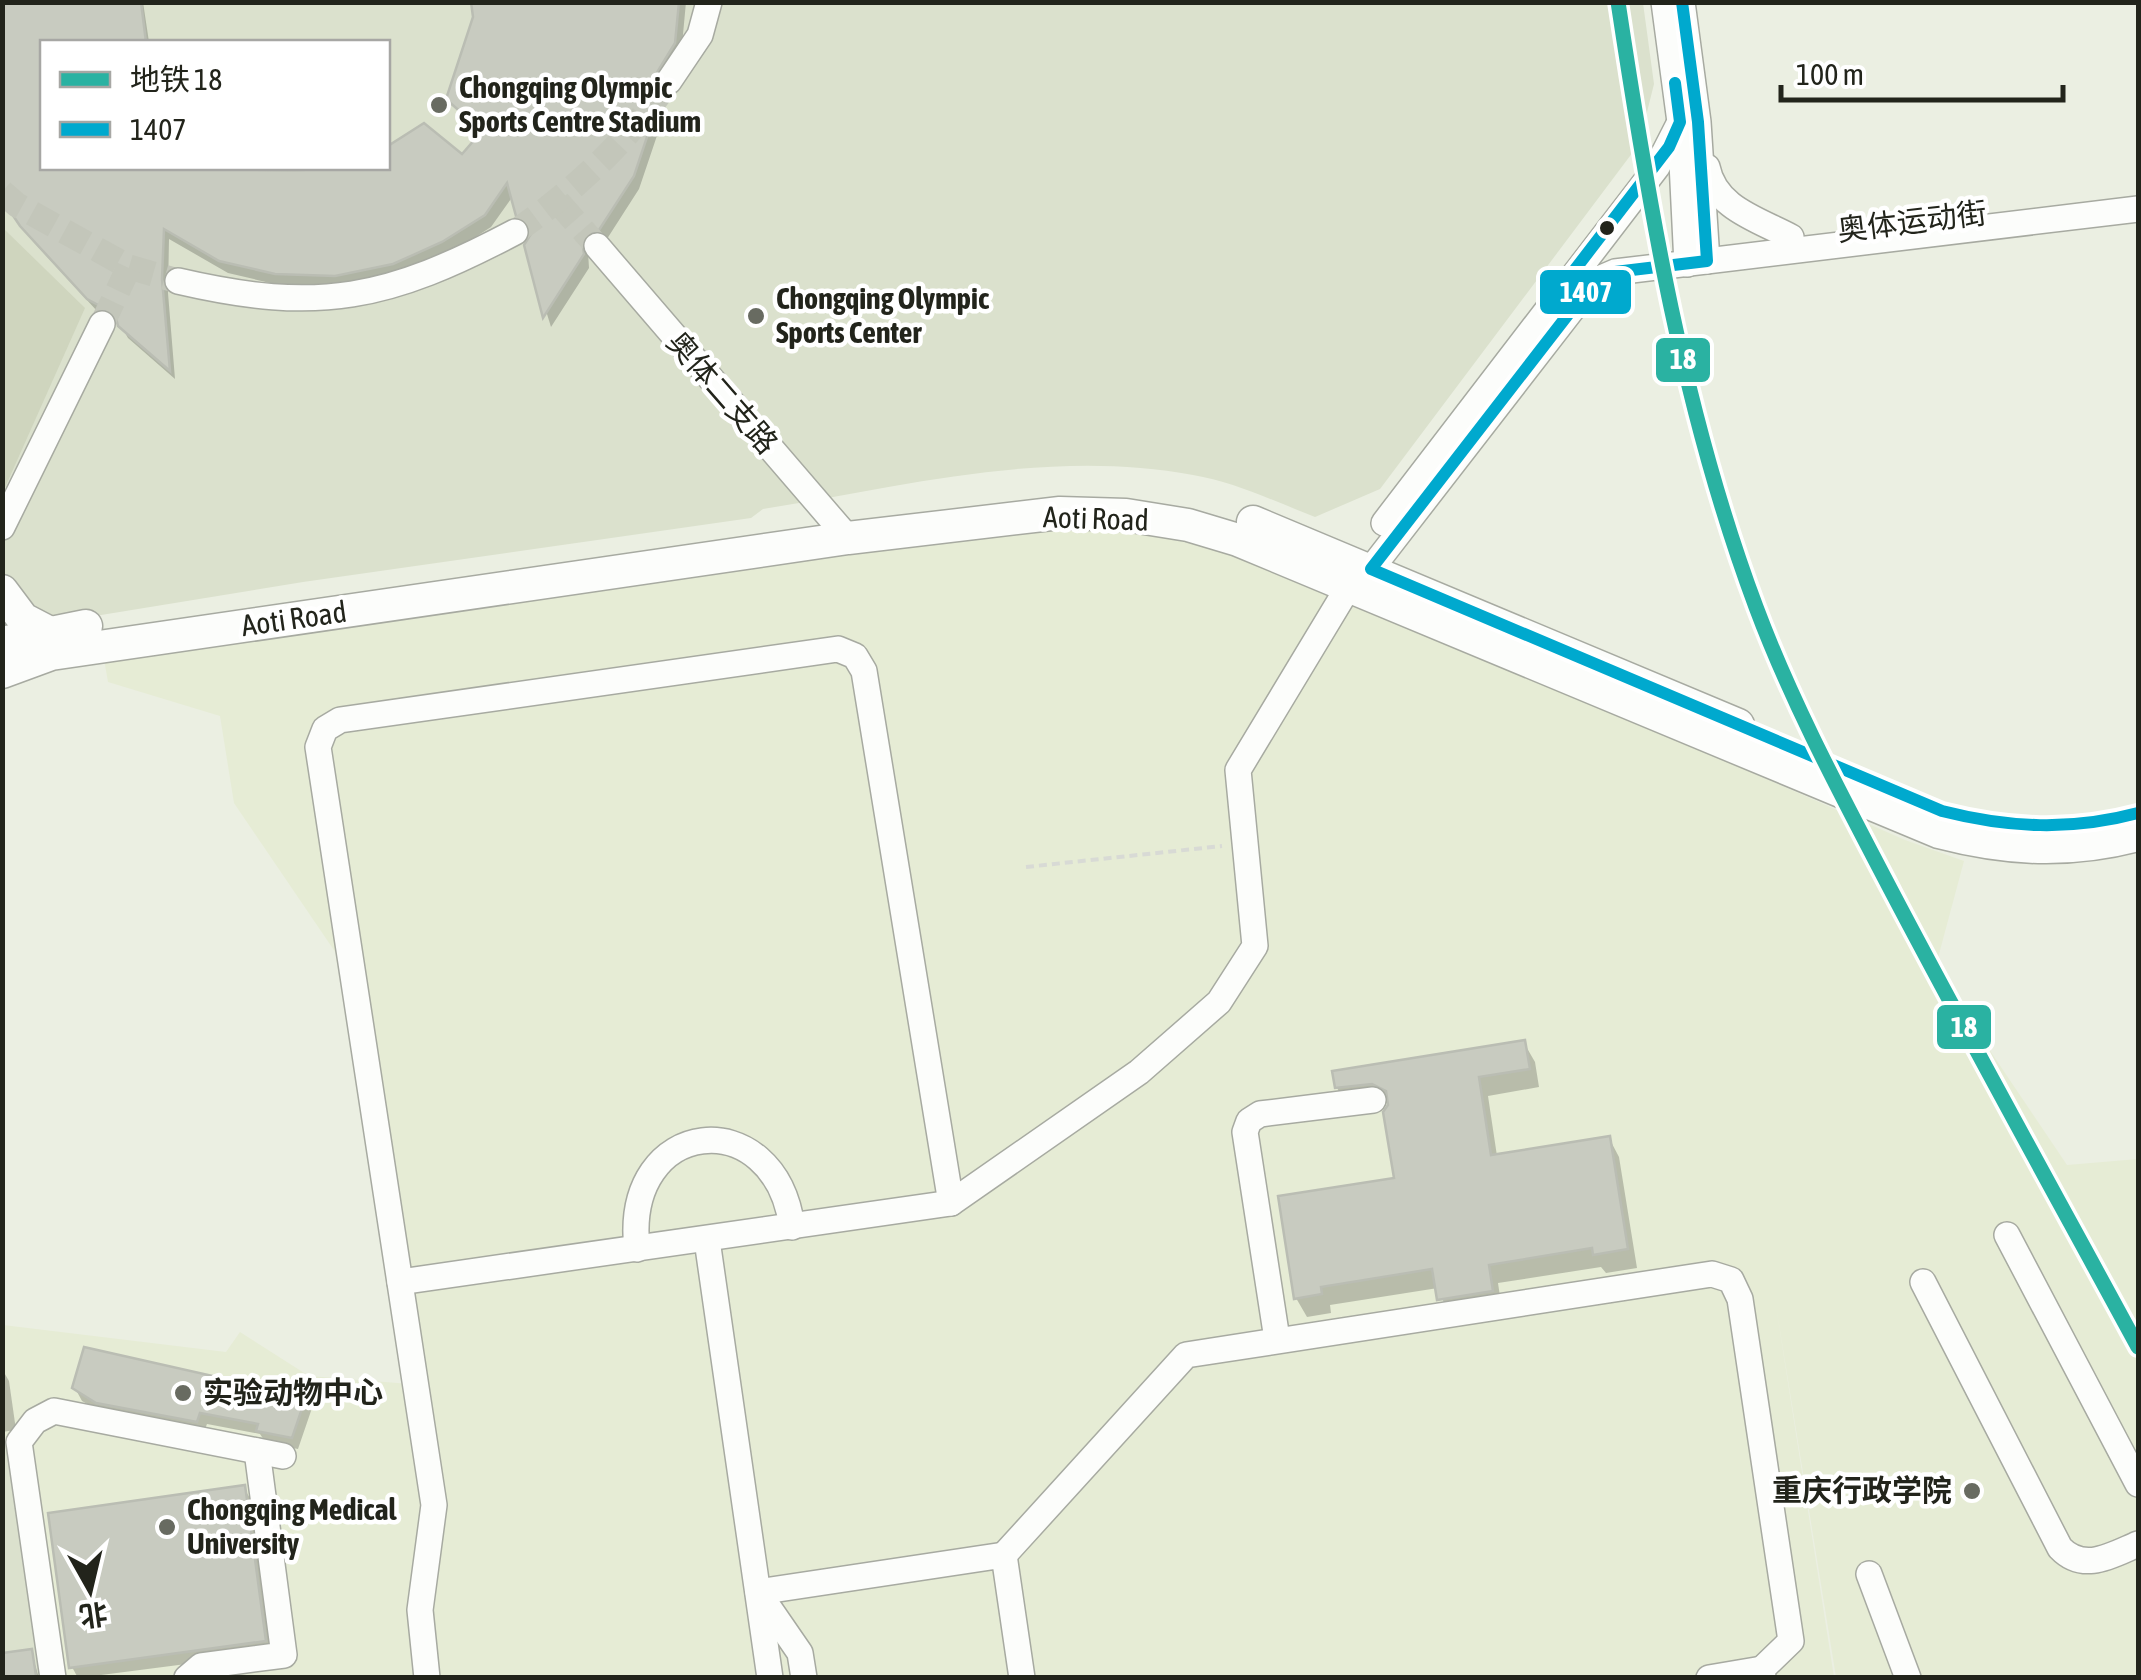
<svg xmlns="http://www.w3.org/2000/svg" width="2141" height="1680" font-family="'Asap Condensed','Noto Sans SC',sans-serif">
  <rect width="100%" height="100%" fill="#ebefe2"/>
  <polygon fill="#e6ecd5" points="1059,525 1186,539 1237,553 1390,613 1905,840 1964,861 1935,969 2067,1165 2138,1159 2138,1677 1836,1677 1776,1306 1834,1677 3,1678 3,1325 226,1352 240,1332 309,1376 410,1384 342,962 234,803 220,716 108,682 104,659"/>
  <g fill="#dbe1cd" fill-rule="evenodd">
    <path d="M3,3H1643L1654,84L1639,144L1380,489L1315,517C1276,502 1235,482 1193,475C1050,448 904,486 763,509L751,518L303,582L3,631ZM42,42H388V168H42Z"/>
    <polygon points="10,1439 44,1677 3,1677 2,1440"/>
  </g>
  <polygon fill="#cfd5be" points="3,228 85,308 3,492"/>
  <g fill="#0003">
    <polygon points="2,2 143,2 149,42 42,42 42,168 274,168 295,172 388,168 388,149 424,126 463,157 482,135 449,99 476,17 474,2 686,2 681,56 658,93 666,109 639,189 605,242 588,252 589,268 551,327 526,246 534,234 518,215 513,196 491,227 449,254 342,288 283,286 228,273 169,239 168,293 175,379 128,338 120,324 97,311 30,238 2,197"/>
    <polygon points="1524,1043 1535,1062 1539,1087 1488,1096 1497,1156 1609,1138 1619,1157 1637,1268 1606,1273 1601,1267 1498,1283 1502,1310 1450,1318 1438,1288 1330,1305 1331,1313 1307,1317 1296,1298 1396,1180 1391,1105 1384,1102 1348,1106 1337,1088"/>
    <polygon points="2,1369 9,1381 16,1430 2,1432"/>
    <polygon points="75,1388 304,1399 311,1411 298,1449 266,1443 260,1434 207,1424 203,1434 105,1414 82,1401"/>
    <polygon points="244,1488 251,1500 271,1653 78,1678 72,1667"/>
    <polygon points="31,1651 39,1678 2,1678"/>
  </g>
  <g fill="#c8cbc0" stroke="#babdb3" stroke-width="2.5">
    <polygon points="2,2 141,2 146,42 42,42 42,168 295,170 388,168 388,146 424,123 462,154 482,131 446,99 473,17 471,2 679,2 675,43 653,79 661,95 634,176 599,230 582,240 584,254 543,318 524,245 531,234 530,226 516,216 507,183 485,215 442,242 393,264 335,276 275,274 219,261 164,229 162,279 170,371 118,326 115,314 87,299 20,226 2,199"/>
    <polygon points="1525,1040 1530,1069 1479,1077 1491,1155 1610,1136 1628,1249 1593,1255 1592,1248 1489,1265 1493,1291 1437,1300 1432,1269 1321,1287 1322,1294 1294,1299 1278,1196 1394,1178 1383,1112 1388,1105 1386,1091 1372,1084 1335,1088 1332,1071"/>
    <polygon points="84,1347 306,1397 292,1438 256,1431 258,1424 200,1413 197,1422 96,1403 72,1388"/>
    <polygon points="245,1485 266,1641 69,1668 48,1513"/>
    <polygon points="32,1649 36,1676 2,1678 2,1653"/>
  </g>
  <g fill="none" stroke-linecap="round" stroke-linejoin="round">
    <g stroke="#c3c6ba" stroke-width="25" stroke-dasharray="25 12" stroke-linecap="butt">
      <polyline points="2,192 17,205 129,267 178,281"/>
      <polyline points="558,202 597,246"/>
      <path d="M515,232C575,190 627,142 669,81"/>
      <polyline points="102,324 129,267"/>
    </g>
    <defs>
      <g id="minor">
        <polyline points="1664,2 1680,122 1687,264"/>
        <polyline points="1682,2 1698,122 1707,261"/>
        <polyline points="669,81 700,35 709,2"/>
        <path d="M1707,167C1715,208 1757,219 1791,237"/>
        <polyline points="597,246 848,538"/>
        <path d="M178,281C320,314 388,299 515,232"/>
        <polyline points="1384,523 1657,167 1680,122"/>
        <polyline points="2,527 102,324"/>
        <polyline points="2007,1235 2138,1484"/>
        <polyline points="707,1240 770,1678"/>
        <path d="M637,1249C622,1116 775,1101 792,1227"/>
        <polyline points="400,1282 951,1203 1139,1072 1219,1002 1255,946 1238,770 1349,586 1371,569 1594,281 1615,272 2138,209"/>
        <path d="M1923,1282L2060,1548C2084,1573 2112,1555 2138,1544"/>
        <polyline points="1277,1339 1245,1132 1249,1121 1260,1114 1373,1100"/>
        <polyline points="1004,1555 1186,1355 1712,1274 1731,1280 1740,1299 1791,1641 1762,1669 1763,1678"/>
        <polyline points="1869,1574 1908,1678"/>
        <polyline points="53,1678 19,1442 35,1421 54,1411 283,1456"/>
        <polyline points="187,1678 201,1666 284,1655 257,1451"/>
        <polyline points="427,1678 420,1610 434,1505 318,747 325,729 340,720 838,649 855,656 864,671 951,1203"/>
        <polyline points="804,1678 800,1653 758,1592 1004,1555 1022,1678"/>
        <polyline points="1709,1678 1762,1669"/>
      </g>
      <g id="major">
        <polyline points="1253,522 1738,725"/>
        <polyline points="2,591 23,619 46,631"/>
        <polyline points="2,643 86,626"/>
        <path d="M2,672L51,654L848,538L1060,513L1126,515L1188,525L1238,540L1939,832C2008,850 2069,853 2138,835"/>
      </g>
    </defs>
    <use href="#minor" stroke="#a7aaa1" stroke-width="28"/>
    <use href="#major" stroke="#a7aaa1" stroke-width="35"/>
    <polyline stroke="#d8dad5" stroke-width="4" stroke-dasharray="8 5" stroke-linecap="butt" points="1026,867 1222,846"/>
    <use href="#minor" stroke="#fcfdfb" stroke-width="25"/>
    <use href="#major" stroke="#fcfdfb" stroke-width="32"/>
    <defs>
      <g id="bus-1">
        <path d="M1682,2L1698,122L1707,261L1615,272L1594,281L1371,569L1942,811C2009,828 2071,831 2138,813"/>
        <polyline points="1550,302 1669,147 1680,122 1675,83"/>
      </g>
    </defs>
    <use href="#bus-1" stroke="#fff" stroke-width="20"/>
    <use href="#bus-1" stroke="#00a9ce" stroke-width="12"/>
    <defs>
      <path id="metro-1" d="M1618,2C1649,207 1683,412 1756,607C1793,706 1844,800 1893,894C1973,1046 2056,1196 2138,1347"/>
    </defs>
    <use href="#metro-1" stroke="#fff" stroke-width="22"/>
    <use href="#metro-1" stroke="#2ab2a2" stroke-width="15"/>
  </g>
  <g fill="#686b61" stroke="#fff" stroke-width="4">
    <circle cx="439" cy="105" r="10"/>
    <circle cx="756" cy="316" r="10"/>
    <circle cx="183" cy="1393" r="10"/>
    <circle cx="1972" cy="1491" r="10"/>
    <circle cx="167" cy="1527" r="10"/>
  </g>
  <circle fill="#22241b" stroke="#fff" stroke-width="4" cx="1607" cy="228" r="9"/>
  <g text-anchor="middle" stroke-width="9" stroke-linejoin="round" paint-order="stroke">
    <g font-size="30" font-weight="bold" fill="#22241b" stroke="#fff" text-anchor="start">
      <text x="459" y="98">Chongqing Olympic<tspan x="459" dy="34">Sports Centre Stadium</tspan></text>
      <text x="776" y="309">Chongqing Olympic<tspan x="776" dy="34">Sports Center</tspan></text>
      <text x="203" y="1403">实验动物中心</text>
      <text x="1952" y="1501" text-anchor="end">重庆行政学院</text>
      <text x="187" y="1520">Chongqing Medical<tspan x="187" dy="34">University</tspan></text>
    </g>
    <g font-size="30" fill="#22241b" stroke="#fff">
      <text transform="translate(1912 222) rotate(-7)" y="10">奥体运动街</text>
      <text transform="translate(722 393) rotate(49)" y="10">奥体二支路</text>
      <text transform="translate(1096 519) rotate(2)" y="10">Aoti Road</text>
      <text transform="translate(294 619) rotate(-8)" y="10">Aoti Road</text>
    </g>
  </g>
  <g stroke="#fff" stroke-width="4">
    <rect x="1538" y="268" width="95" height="48" rx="10" fill="#00a9ce"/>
    <rect x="1654" y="336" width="58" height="48" rx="10" fill="#2ab2a2"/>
    <rect x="1935" y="1003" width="58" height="48" rx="10" fill="#2ab2a2"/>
  </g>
  <g font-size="28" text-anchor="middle" font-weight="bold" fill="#fff">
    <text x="1586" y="302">1407</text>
    <text x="1683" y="369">18</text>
    <text x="1964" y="1037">18</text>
  </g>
  <rect width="2141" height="1680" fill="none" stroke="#22241b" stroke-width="10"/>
  <rect x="40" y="40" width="350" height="130" fill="#ffffff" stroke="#a7a7a4" stroke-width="2.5"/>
  <rect x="60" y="72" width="50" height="15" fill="#2ab2a2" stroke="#a7a7a4" stroke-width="2.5"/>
  <text x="130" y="90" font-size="30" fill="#22241b">地铁 18</text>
  <rect x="60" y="122" width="50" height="15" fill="#00a9ce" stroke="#a7a7a4" stroke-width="2.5"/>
  <text x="130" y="140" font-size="30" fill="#22241b">1407</text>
  <g transform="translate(90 1590) rotate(172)" stroke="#ffffff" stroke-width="8" paint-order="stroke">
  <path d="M0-8L18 38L0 25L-18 38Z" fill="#22241b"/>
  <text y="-15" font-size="28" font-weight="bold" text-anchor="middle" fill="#22241b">北</text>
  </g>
  <path d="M1781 85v15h282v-15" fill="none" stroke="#22241b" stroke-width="5"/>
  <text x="1796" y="85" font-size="30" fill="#22241b" stroke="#ffffff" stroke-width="8" paint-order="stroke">100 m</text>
</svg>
